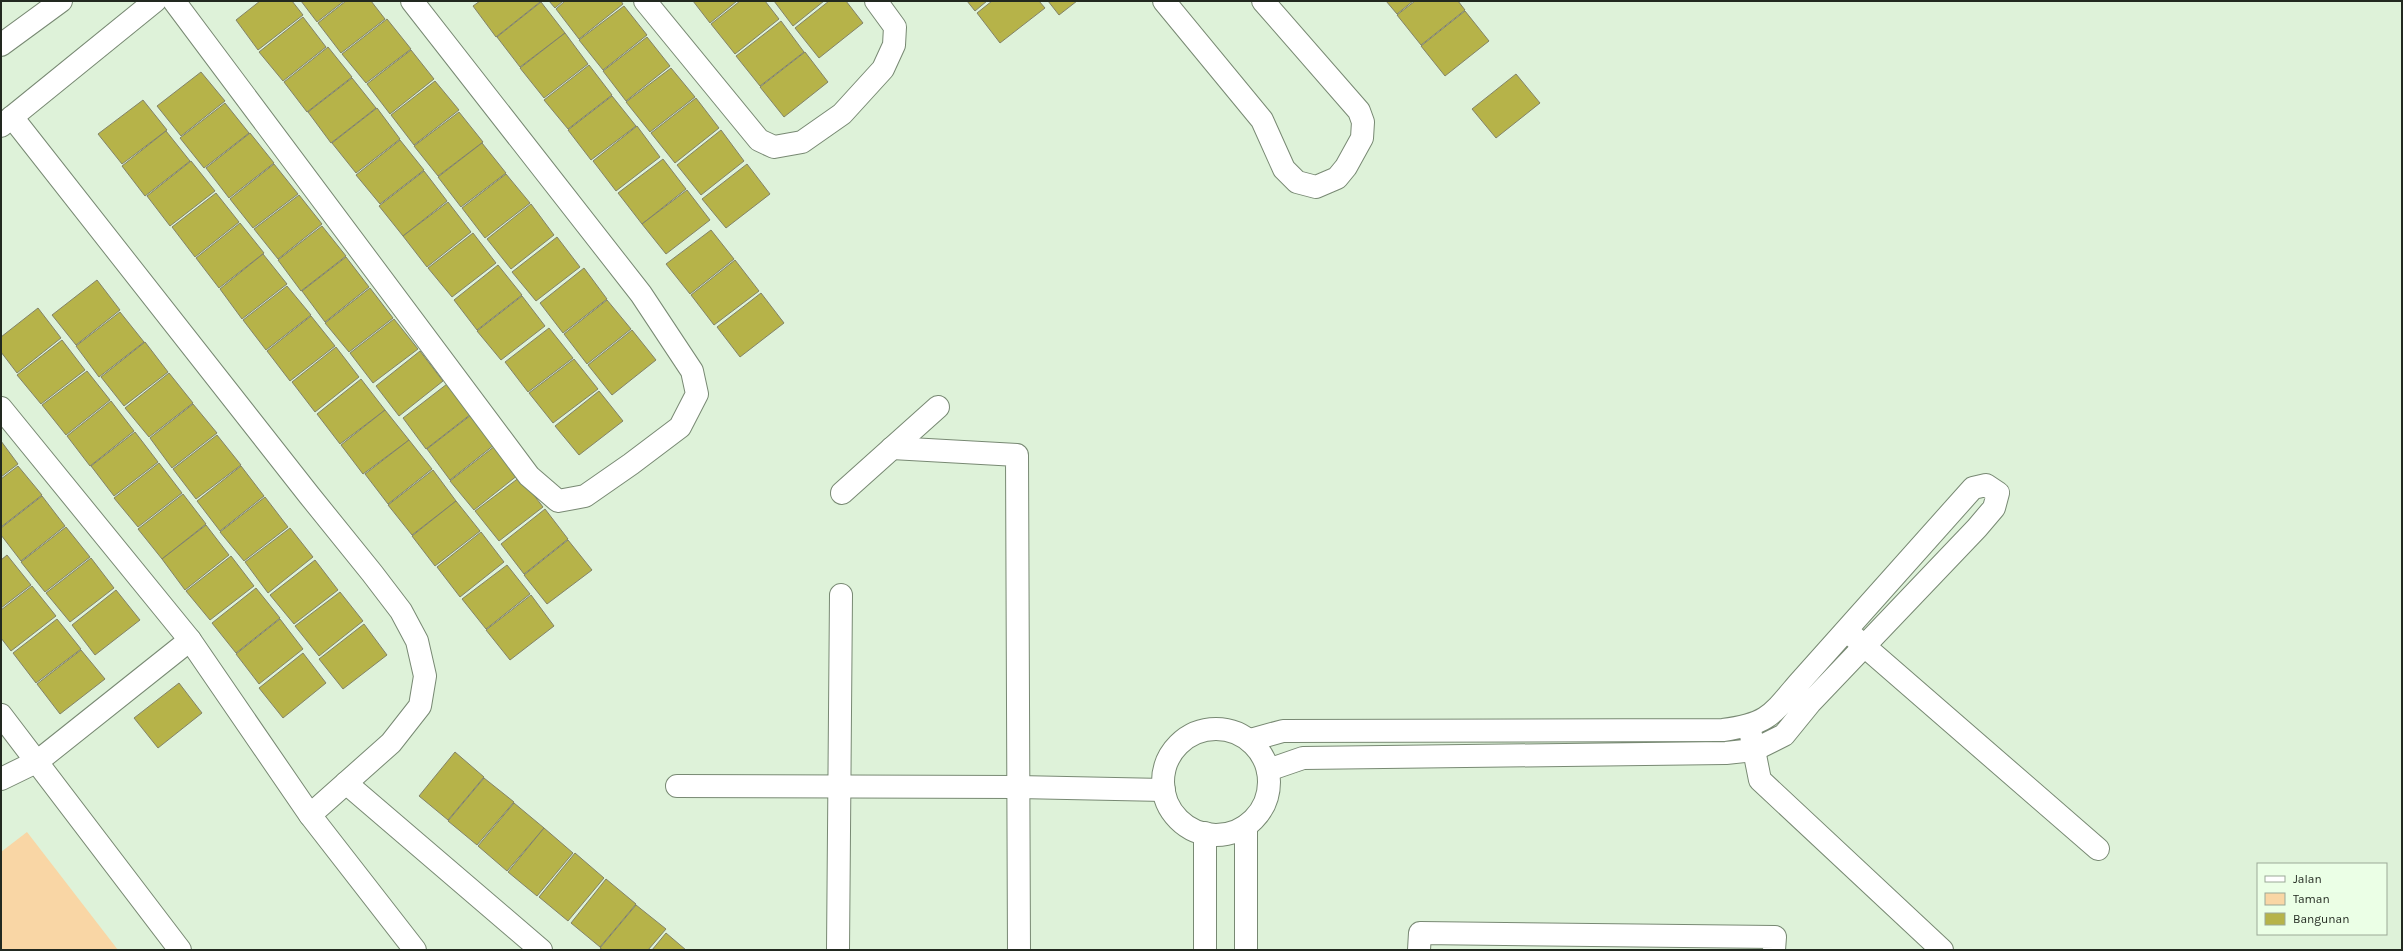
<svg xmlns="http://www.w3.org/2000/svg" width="2403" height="951" font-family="Karla,sans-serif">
  <rect width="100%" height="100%" fill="#def2d9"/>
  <polygon fill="#f9d6a5" points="27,832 118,950 1,950 1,852"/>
  <g fill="#b6b349" stroke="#838368">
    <polygon points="260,1 292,1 303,15 258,50 236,20"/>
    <polygon points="301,1 344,1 317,22"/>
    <polygon points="346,1 371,1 385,19 341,53 318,23"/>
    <polygon points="480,1 540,1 540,2 496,37 473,6"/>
    <polygon points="549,1 563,1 555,8"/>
    <polygon points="565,1 621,1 623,4 579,39 556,9"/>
    <polygon points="693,1 737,1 710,23"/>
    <polygon points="740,1 765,1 779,19 735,54 711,24"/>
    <polygon points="774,1 824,1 793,26"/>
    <polygon points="829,1 846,1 863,23 819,58 795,28"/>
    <polygon points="967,1 987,1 975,11"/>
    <polygon points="992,1 1039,1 1045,8 1000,43 977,13"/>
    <polygon points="1048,1 1077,1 1059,15"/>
    <polygon points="1386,1 1413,1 1397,14"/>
    <polygon points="1415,1 1458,1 1465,10 1421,45 1397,15"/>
    <polygon points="541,2 565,33 520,67 497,37"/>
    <polygon points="624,6 647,35 603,70 579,40"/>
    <polygon points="1465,11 1489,41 1445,76 1421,46"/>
    <polygon points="303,17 326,47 283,81 259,52"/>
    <polygon points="387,19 411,49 366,83 342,54"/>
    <polygon points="781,21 804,52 760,86 736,56"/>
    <polygon points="565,33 588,64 544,98 520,68"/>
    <polygon points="647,37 670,66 626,101 603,71"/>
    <polygon points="328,47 352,77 307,112 284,82"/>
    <polygon points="411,50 434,79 390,114 367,84"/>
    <polygon points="805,52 828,82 784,117 760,87"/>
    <polygon points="589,65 612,95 568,129 544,100"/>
    <polygon points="671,68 695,97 650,132 626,102"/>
    <polygon points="201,72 225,101 181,136 157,106"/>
    <polygon points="1516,74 1540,103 1496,138 1472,109"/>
    <polygon points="352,78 376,108 331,143 308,112"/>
    <polygon points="435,81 459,110 414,145 391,115"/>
    <polygon points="612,96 636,126 591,160 568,130"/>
    <polygon points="696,98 719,128 675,163 651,133"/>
    <polygon points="143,100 167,130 122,164 98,134"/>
    <polygon points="225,103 249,133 204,168 180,138"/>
    <polygon points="377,108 400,139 356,173 332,143"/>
    <polygon points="459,112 483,142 438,176 414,146"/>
    <polygon points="637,126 660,157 616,191 593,161"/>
    <polygon points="721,130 744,161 701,195 677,165"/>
    <polygon points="166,131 190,161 145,196 122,166"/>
    <polygon points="250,133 274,163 229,198 206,168"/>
    <polygon points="400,140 424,170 380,204 356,175"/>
    <polygon points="482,143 506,173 461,207 438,177"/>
    <polygon points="663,159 686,189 642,224 618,193"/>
    <polygon points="191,161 215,191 170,226 147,196"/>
    <polygon points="274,164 298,194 253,228 230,199"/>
    <polygon points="747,164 770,194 726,228 702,199"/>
    <polygon points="424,171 447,201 403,236 379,206"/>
    <polygon points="506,174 530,203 485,238 462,208"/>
    <polygon points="687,190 710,220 666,254 642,224"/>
    <polygon points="216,193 239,222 195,257 172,227"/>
    <polygon points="299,195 322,224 278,259 254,229"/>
    <polygon points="448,202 471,232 427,267 403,236"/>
    <polygon points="531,204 554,235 511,269 487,239"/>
    <polygon points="240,223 264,253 219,288 196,258"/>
    <polygon points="322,226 346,256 301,291 278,260"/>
    <polygon points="711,230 734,259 690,294 666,264"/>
    <polygon points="473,233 496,263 452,297 428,268"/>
    <polygon points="557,237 580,267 536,301 512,272"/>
    <polygon points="263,254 287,284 242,319 220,289"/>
    <polygon points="346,257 369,287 325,322 302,291"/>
    <polygon points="735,260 759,291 714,325 691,295"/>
    <polygon points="498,265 522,295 477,330 454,300"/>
    <polygon points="584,268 607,299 563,333 540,303"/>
    <polygon points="97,280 120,310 76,345 52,315"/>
    <polygon points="287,286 311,315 266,350 243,320"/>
    <polygon points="370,288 393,318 349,352 325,323"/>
    <polygon points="761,293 784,323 740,357 717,327"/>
    <polygon points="522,296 545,326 501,360 477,331"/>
    <polygon points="607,300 631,329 587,364 564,334"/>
    <polygon points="38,308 61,338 17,373 1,352 1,337"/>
    <polygon points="120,312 144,342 99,377 76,346"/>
    <polygon points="311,316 335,346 290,381 267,351"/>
    <polygon points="394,319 418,349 373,383 350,353"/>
    <polygon points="549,328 573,358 528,392 505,362"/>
    <polygon points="632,330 656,360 612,395 588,365"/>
    <polygon points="62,340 85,370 41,404 17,375"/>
    <polygon points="145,342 168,372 124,406 101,377"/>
    <polygon points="336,347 359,377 315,412 292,382"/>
    <polygon points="420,351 443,381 399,416 376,386"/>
    <polygon points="574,359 598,389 553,423 529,393"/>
    <polygon points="87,371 110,400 66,435 42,405"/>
    <polygon points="169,373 193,403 149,437 125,408"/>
    <polygon points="361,379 385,410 340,444 317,414"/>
    <polygon points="447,384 471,414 426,449 403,418"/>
    <polygon points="599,391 623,421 579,455 555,426"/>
    <polygon points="111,401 134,431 90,466 67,436"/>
    <polygon points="193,404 217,433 172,468 150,438"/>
    <polygon points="385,410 409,440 363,474 341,445"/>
    <polygon points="471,415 494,445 450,480 427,449"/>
    <polygon points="135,432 158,462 114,496 91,466"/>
    <polygon points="217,435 241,465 196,499 173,469"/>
    <polygon points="409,440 432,469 388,504 365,474"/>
    <polygon points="1,441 18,464 1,477"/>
    <polygon points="495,446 518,475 474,510 450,481"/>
    <polygon points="159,463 182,493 138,527 114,498"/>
    <polygon points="18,466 42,495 1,527 1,479"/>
    <polygon points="241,466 264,496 220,531 197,501"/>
    <polygon points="433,470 456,501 412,535 388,505"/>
    <polygon points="520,477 543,507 499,541 475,511"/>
    <polygon points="183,494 206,524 162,559 138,529"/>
    <polygon points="42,496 65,526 21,561 1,535 1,528"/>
    <polygon points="265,497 288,527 244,561 220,532"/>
    <polygon points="456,501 480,531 435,566 412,536"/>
    <polygon points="545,509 568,539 524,574 501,544"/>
    <polygon points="206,525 229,555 185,590 162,559"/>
    <polygon points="66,527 90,557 45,592 21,562"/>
    <polygon points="290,528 313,557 268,593 245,562"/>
    <polygon points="481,532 504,562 460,597 437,567"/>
    <polygon points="568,540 592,570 547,604 524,575"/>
    <polygon points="7,555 31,585 1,608 1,560"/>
    <polygon points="231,556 254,586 210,620 186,591"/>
    <polygon points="91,558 114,588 70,622 46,593"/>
    <polygon points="315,560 338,590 294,624 270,595"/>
    <polygon points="507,565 530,594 486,629 462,599"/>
    <polygon points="32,586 56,616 11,651 1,638 1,610"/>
    <polygon points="256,588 280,618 236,653 212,623"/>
    <polygon points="116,590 140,620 95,655 72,625"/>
    <polygon points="340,592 363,621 319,656 295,626"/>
    <polygon points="531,595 554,626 510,660 486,630"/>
    <polygon points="57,619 81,649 36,683 13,653"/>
    <polygon points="280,619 303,649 259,684 236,654"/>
    <polygon points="364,624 387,655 343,689 319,659"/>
    <polygon points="81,650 105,679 60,714 37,684"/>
    <polygon points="303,653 326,683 283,718 259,688"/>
    <polygon points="179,683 202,713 158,748 134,718"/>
    <polygon points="455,752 484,777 448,820 419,796"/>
    <polygon points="484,778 514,802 477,845 448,821"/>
    <polygon points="514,803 544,828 507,871 478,846"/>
    <polygon points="544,828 573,853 537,896 508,872"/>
    <polygon points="575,853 604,878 568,921 539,897"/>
    <polygon points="606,879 636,904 600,947 571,923"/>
    <polygon points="636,905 666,929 648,950 603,950 600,948"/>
    <polygon points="666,933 686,950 652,950"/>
  </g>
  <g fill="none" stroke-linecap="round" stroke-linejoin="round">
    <defs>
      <g id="minor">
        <polyline points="174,1 529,476 558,501 585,496 631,464 680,427 697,394 692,371 641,294 412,1"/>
        <polyline points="645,1 759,140 774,147 802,142 842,114 883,69 894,45 895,27 876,1"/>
        <polyline points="1164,1 1262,120 1284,169 1297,182 1316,187 1337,178 1346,167 1362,138 1363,122 1359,111 1263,1"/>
        <polyline points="1,45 61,1"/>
        <polyline points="12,117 309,495 372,573 401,611 417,641 425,676 420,706 391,743 310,815"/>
        <polyline points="1,126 155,1"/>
        <polyline points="1,408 190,640 310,815 415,950"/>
        <polyline points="892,448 1017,455 1019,950"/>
        <polyline points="842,493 938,407"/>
        <polyline points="1854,637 2098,849"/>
        <polyline points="1,715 180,950"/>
        <circle cx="1216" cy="782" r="53"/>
        <polyline points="1751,735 1760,780 1942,950"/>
        <path d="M1250,740L1283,731L1723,730C1767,724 1771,716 1798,684L1973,488L1986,485L1998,493L1994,508L1977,528L1810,703L1784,735L1754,750L1726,753L1303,758L1268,770"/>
        <polyline points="1,779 38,761 190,640"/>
        <polyline points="346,783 541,950"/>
        <polyline points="677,786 1018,787 1164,790"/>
        <polyline points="1246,826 1246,950"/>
        <polyline points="838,950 841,595"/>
        <polyline points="1205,950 1205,833"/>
        <polyline points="1419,950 1420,933 1775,937 1774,950"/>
      </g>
    </defs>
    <use href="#minor" stroke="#788973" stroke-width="24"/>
    <use href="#minor" stroke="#fff" stroke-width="22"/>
  </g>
  <rect width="2403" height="951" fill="none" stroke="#222920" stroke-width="4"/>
  <rect x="2257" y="863" width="130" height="72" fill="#ebffe6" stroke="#9ba997"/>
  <rect x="2265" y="876" width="20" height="6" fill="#ffffff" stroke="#9ba997"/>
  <text x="2293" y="883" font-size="12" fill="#222920">Jalan</text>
  <rect x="2265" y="893" width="20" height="12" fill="#f9d6a5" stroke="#9ba997"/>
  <text x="2293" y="903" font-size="12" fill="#222920">Taman</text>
  <rect x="2265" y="913" width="20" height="12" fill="#b6b349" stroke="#9ba997"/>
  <text x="2293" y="923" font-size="12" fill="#222920">Bangunan</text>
</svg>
